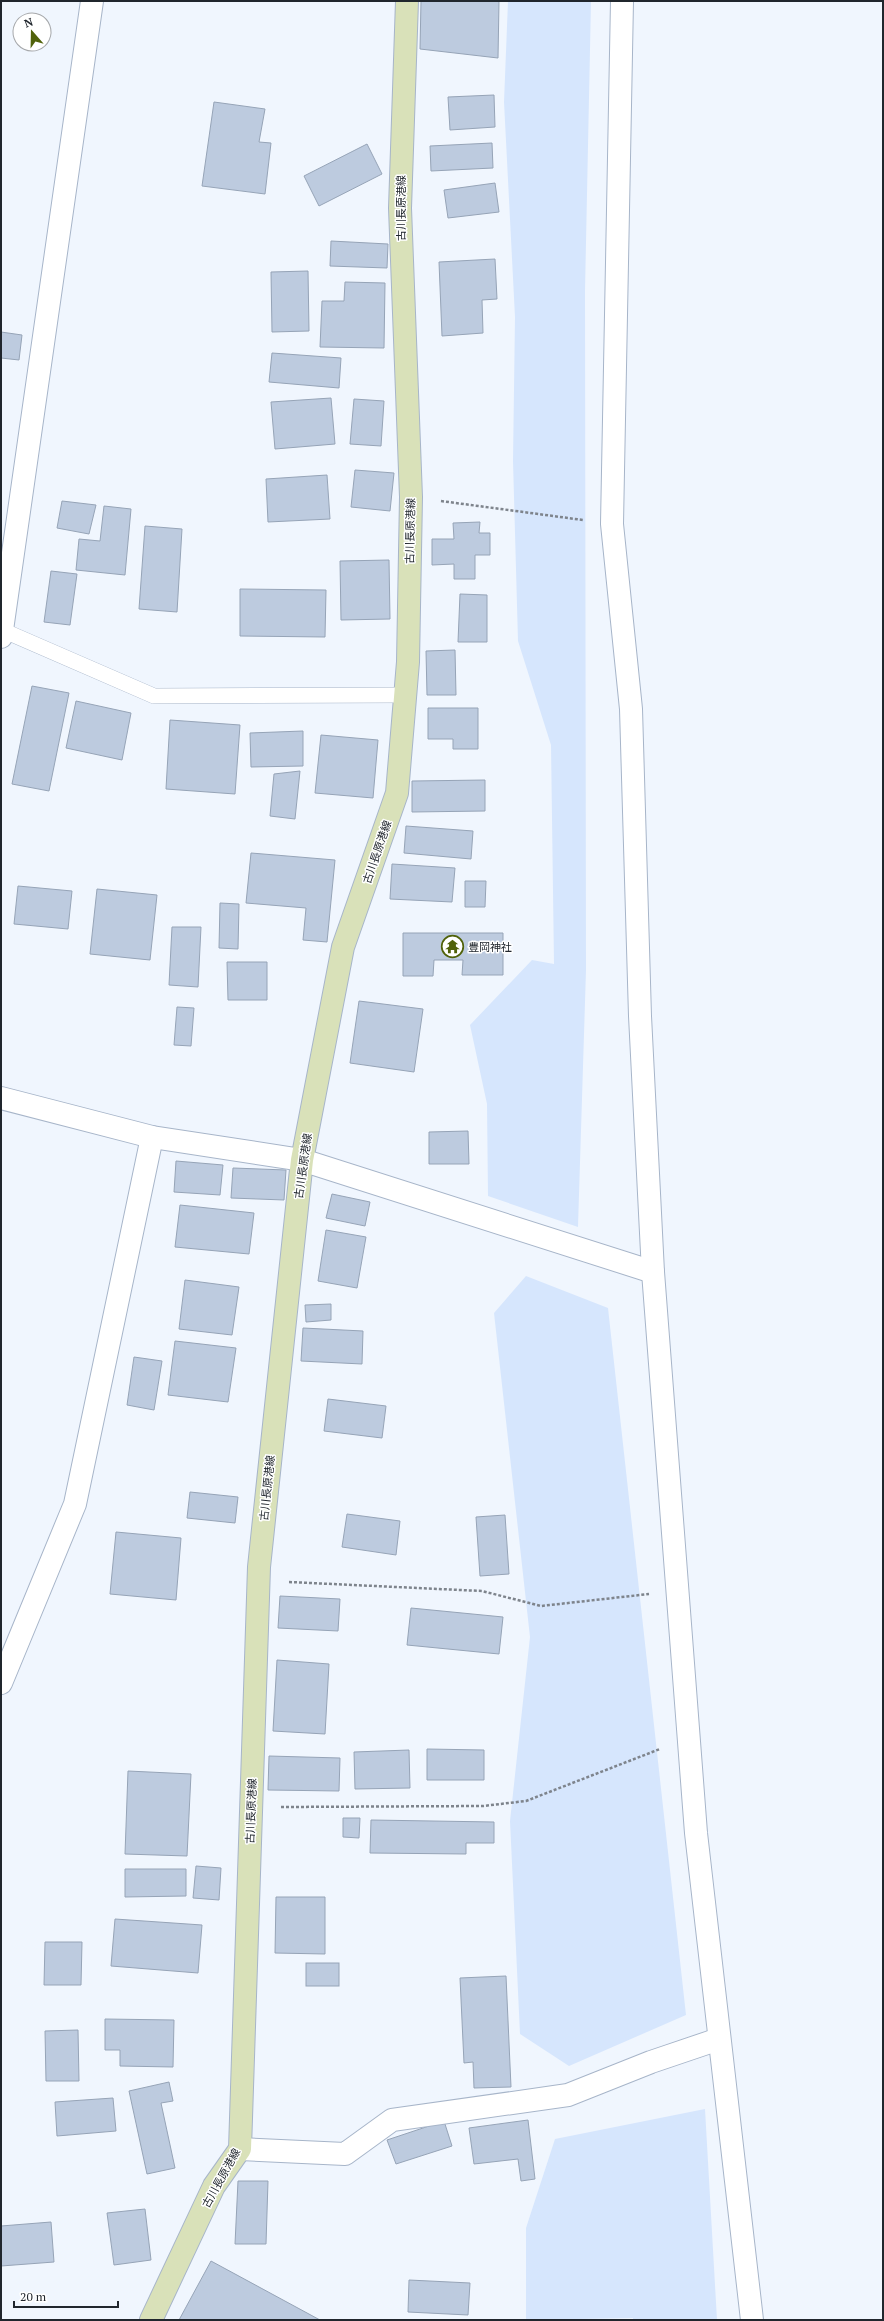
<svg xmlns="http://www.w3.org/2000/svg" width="884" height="2321" font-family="'PT Serif','Noto Sans JP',serif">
  <rect width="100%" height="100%" fill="#f0f6fe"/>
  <g fill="#d6e6fd">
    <polygon points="508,1 591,1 585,291 586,970 578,1227 488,1196 487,1104 470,1025 532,960 554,964 551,745 518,641 513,461 515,317 504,102"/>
    <polygon points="526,1276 608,1308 686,2015 569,2066 520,2034 510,1821 530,1637 494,1313"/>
    <polygon points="705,2109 717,2320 633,2320 633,2318 526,2320 526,2228 555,2139"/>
  </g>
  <g fill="#bdcbdf" stroke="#96a4b7">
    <polygon points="421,1 499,1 498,58 420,49"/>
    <polygon points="494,95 495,127 450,130 448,97"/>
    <polygon points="214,102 265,109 259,142 271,143 265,194 202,186"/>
    <polygon points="492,143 493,168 431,171 430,146"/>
    <polygon points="367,144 382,174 319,206 304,176"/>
    <polygon points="495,183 499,212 448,218 444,190"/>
    <polygon points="331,241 388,244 387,268 330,266"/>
    <polygon points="495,259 497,299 482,300 483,333 442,336 439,262"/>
    <polygon points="308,271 309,331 272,332 271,272"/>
    <polygon points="345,282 385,283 384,348 320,347 322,301 344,301"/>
    <polygon points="1,332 22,335 19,360 1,358"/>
    <polygon points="272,353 341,358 339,388 269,382"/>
    <polygon points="331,398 335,444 275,449 271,402"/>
    <polygon points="354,399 384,401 381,446 350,444"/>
    <polygon points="355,470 394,473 390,511 351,507"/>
    <polygon points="327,475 330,519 268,522 266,479"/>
    <polygon points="62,501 96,505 89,534 57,528"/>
    <polygon points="104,506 131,509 125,575 76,570 79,539 100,541"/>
    <polygon points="480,522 479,533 490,533 490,555 475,555 475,579 454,579 454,564 432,565 432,539 454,539 453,523"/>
    <polygon points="145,526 182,529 177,612 139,609"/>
    <polygon points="389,560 390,619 341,620 340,561"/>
    <polygon points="51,571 77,574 70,625 44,622"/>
    <polygon points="240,589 326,590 325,637 240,636"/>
    <polygon points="460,594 487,595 487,642 458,642"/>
    <polygon points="455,650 456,695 427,695 426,651"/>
    <polygon points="32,686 69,693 49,791 12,784"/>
    <polygon points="76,701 131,713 122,760 66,748"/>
    <polygon points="428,708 478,708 478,749 453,749 453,739 428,739"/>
    <polygon points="170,720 240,725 235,794 166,789"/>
    <polygon points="303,731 303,766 251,767 250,733"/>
    <polygon points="321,735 378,740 373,798 315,793"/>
    <polygon points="300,771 295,819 270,816 274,774"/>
    <polygon points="485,780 485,811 412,812 412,781"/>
    <polygon points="406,826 473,831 471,859 404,853"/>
    <polygon points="251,853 335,860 327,942 303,940 306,908 246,903"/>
    <polygon points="392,864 455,868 452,902 390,899"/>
    <polygon points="465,881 486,881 485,907 465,907"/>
    <polygon points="18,886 72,891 68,929 14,924"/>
    <polygon points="97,889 157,895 150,960 90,954"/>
    <polygon points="220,903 239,904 238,949 219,948"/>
    <polygon points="172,927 201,927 198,987 169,985"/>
    <polygon points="403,933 503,933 503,975 462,975 463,960 434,960 433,976 403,976"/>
    <polygon points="227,962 267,962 267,1000 228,1000"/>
    <polygon points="359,1001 423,1009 414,1072 350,1063"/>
    <polygon points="177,1007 194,1008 191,1046 174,1045"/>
    <polygon points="468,1131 469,1164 429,1164 429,1132"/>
    <polygon points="176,1161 223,1165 220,1195 174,1192"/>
    <polygon points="233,1168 286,1170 284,1200 231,1198"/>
    <polygon points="332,1194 370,1202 365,1226 326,1218"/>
    <polygon points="180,1205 254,1213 249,1254 175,1247"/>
    <polygon points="326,1230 366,1237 357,1288 318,1281"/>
    <polygon points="185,1280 239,1287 232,1335 179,1329"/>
    <polygon points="331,1304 331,1320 306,1322 305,1305"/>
    <polygon points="303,1328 363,1331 362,1364 301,1361"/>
    <polygon points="175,1341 236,1348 228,1402 168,1395"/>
    <polygon points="134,1357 162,1361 154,1410 127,1405"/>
    <polygon points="328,1399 386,1406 382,1438 324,1431"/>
    <polygon points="190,1492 238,1497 235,1523 187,1518"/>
    <polygon points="347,1514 400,1521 396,1555 342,1547"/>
    <polygon points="505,1515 509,1574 480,1576 476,1517"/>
    <polygon points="116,1532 181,1538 176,1600 110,1594"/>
    <polygon points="280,1596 340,1599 338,1631 278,1628"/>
    <polygon points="411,1608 503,1617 499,1654 407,1645"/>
    <polygon points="277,1660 329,1664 325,1734 273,1731"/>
    <polygon points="427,1749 484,1750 484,1780 427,1780"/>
    <polygon points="409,1750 410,1788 355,1789 354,1752"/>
    <polygon points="269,1756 340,1758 339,1791 268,1790"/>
    <polygon points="128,1771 191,1774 187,1856 125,1854"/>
    <polygon points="343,1818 360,1818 359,1838 343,1837"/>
    <polygon points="371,1820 494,1822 494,1843 466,1843 466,1854 370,1853"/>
    <polygon points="196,1866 221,1868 219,1900 193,1898"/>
    <polygon points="125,1869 186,1869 186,1896 125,1897"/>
    <polygon points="276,1897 325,1897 325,1954 275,1953"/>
    <polygon points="115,1919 202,1925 198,1973 111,1966"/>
    <polygon points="45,1942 82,1942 81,1985 44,1985"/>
    <rect x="306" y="1963" width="33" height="23"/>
    <polygon points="506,1976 511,2087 474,2088 473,2062 464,2063 460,1978"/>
    <polygon points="105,2019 174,2020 173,2067 120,2066 120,2050 105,2050"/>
    <polygon points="78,2030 79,2081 46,2081 45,2031"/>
    <polygon points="169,2082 173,2101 161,2103 175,2168 147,2174 129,2091"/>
    <polygon points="113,2098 116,2131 57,2136 55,2102"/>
    <polygon points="528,2120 535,2179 521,2181 518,2159 474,2164 469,2128"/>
    <polygon points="444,2121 452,2146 396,2164 387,2140"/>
    <polygon points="238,2181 268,2181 266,2244 235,2244"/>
    <polygon points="145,2209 151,2260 114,2265 107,2213"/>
    <polygon points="51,2222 54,2262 1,2266 1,2226"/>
    <polygon points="211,2261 320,2320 179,2320"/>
    <polygon points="409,2280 470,2283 468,2315 408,2312"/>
  </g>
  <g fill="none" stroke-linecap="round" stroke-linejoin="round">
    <defs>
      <polyline id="service" points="2,630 154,696 405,695"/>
      <g id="minor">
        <polyline points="622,1 612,524 631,709 640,1016 653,1272 696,1833 752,2320"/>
        <polyline points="1,637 92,1"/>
        <polyline points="1,1098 152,1137 302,1160 653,1272"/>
        <polyline points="1,1683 75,1504 152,1137"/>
        <polyline points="240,2149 345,2154 392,2120 568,2095 651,2062 713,2041"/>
      </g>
      <polyline id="secondary" points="151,2320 214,2186 240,2149 259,1567 302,1160 343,947 397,793 408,662 411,497 400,208 407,1"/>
    </defs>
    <use href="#service" stroke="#a7b5c9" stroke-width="16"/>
    <use href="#minor" stroke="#a7b5c9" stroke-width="24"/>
    <use href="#secondary" stroke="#a7b5c9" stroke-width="24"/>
    <g stroke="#7e848c" stroke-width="2.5" stroke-dasharray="3 2" stroke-linecap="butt">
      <polyline points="441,501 583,520"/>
      <polyline points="289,1582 482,1591 541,1606 649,1594"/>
      <polyline points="281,1807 483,1806 526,1801 660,1749"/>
    </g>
    <use href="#service" stroke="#fff" stroke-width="15"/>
    <use href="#minor" stroke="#fff" stroke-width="22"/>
    <use href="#secondary" stroke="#d9e1b9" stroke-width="22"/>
  </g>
  <defs>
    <symbol id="temple-ring" viewBox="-11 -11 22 22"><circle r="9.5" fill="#fff" stroke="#50620a" stroke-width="1.5"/><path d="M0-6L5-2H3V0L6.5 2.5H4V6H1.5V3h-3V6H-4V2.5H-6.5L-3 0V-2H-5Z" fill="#50620a"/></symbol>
  </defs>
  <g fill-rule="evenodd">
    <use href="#temple-ring" x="440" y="934" width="25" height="25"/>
  </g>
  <g text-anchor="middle" stroke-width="3" stroke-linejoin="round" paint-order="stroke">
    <g font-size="11" fill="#20262d" stroke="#fff">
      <text transform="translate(401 208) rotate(-90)" y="4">古川長原港線</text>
      <text transform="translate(410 531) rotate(-89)" y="4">古川長原港線</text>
      <text transform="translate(377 852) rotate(-71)" y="4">古川長原港線</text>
      <text transform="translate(303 1166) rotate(-82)" y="4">古川長原港線</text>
      <text transform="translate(267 1488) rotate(-84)" y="4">古川長原港線</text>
      <text transform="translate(251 1811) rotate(-88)" y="4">古川長原港線</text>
      <text transform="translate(221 2178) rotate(-61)" y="4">古川長原港線</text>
    </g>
    <g font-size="11" fill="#20262d" stroke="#fff" text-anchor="start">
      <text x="468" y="951">豊岡神社</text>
    </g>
  </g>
  <rect width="884" height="2321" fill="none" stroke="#20262d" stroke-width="4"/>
  <g transform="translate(32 32) rotate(340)"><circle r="19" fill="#ffffff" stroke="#a6a8ab"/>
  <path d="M0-3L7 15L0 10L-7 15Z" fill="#50620a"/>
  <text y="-6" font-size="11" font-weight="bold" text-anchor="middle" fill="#20262d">N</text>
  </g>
  <path d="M14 2301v6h104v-6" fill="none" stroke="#20262d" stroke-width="2"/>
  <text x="20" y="2301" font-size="12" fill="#20262d" stroke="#ffffff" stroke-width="3" paint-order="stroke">20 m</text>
</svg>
